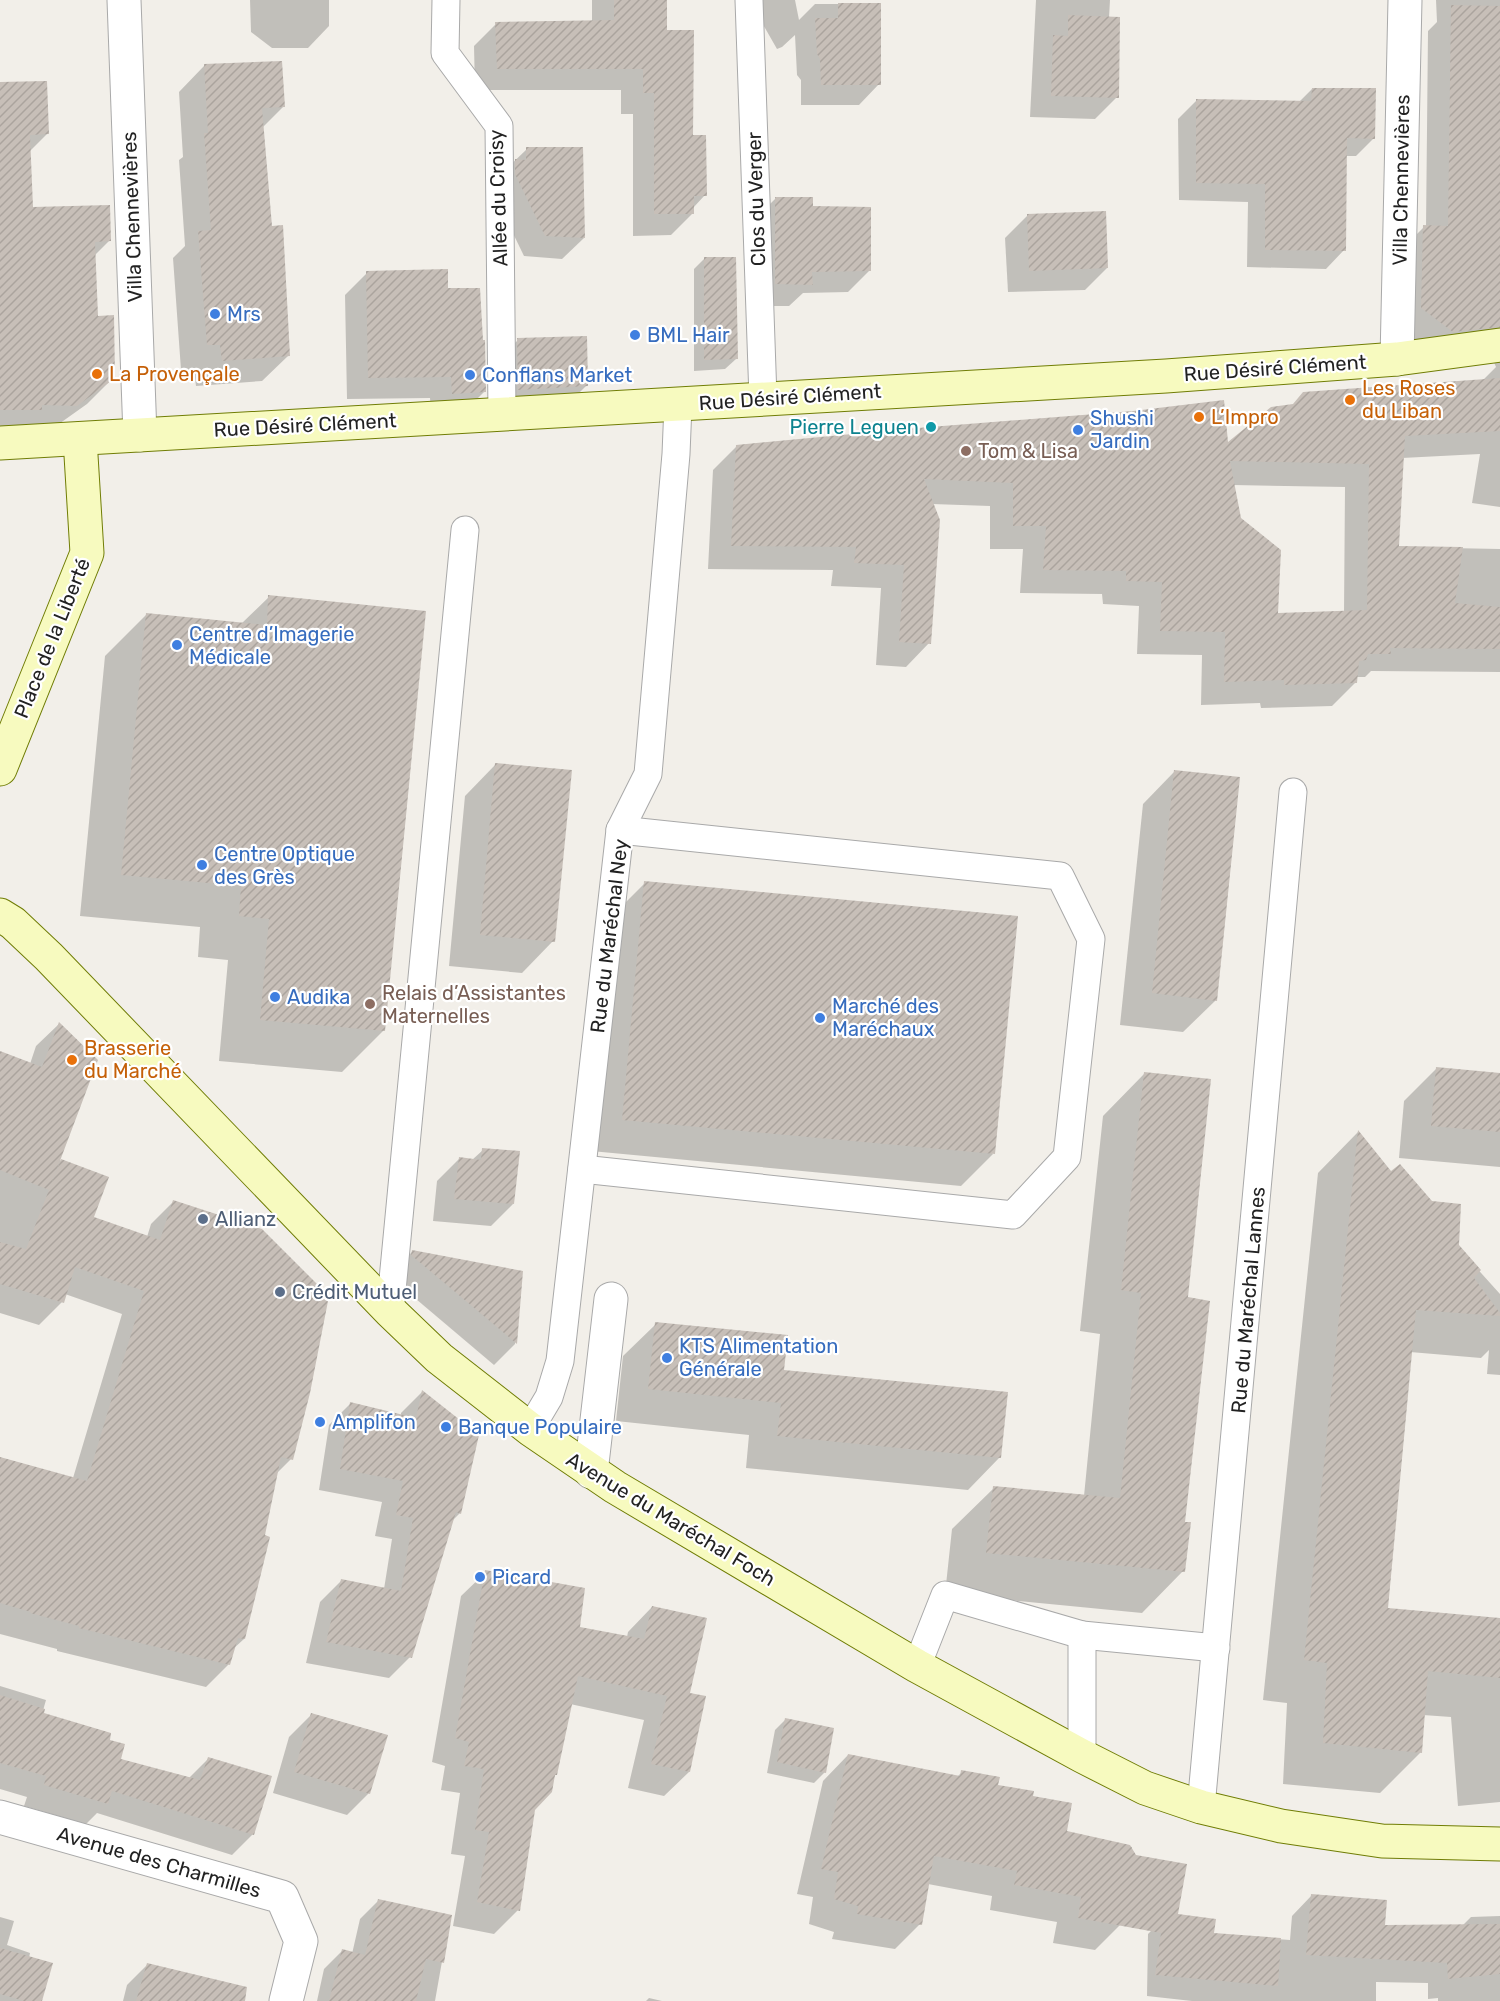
<svg xmlns="http://www.w3.org/2000/svg" width="1500" height="2001" font-family="Rubik,sans-serif">
  <defs>
    <pattern id="building-hatch" width="6" height="6" patternUnits="userSpaceOnUse" patternTransform="scale(1.5)"><rect width="6" height="6" fill="#c7bfb8"/><path d="M-1 1l2-2M0 6l6-6M5 7l2-2" fill="none" stroke="#aba49e"/></pattern>
  </defs>
  <rect width="100%" height="100%" fill="#f2efe9"/>
  <g fill="#0003" fill-rule="evenodd">
    <polygon points="250,0 329,0 329,26 308,48 272,48 251,32"/>
    <polygon points="592,0 665,0 666,31 705,195 693,208 693,213 671,235 633,236 633,114 621,114 621,90 475,90 474,46 496,24 592,22"/>
    <polygon points="749,0 795,0 799,20 815,4 879,4 879,84 859,105 801,105 801,80 797,75 795,35 782,47 777,49"/>
    <polygon points="1036,0 1110,0 1109,18 1117,97 1095,119 1030,117"/>
    <path d="M1436,0H1500V507L1472,503L1480,454L1402,458L1398,547L1500,549V672L1371,671L1365,677H1356V682L1332,706L1261,708L1260,703L1201,705L1202,655L1137,654L1139,606L1103,604L1102,594L1020,593L1023,549H990V506L932,504L929,643L906,667L876,665L881,588L831,586L833,570L708,569L713,470L737,446L1227,445L1482,381L1496,367L1492,358L1429,355L1398,332L1400,251L1424,227H1426L1428,31L1437,22ZM1233,485L1345,487L1344,612L1277,615L1239,518Z"/>
    <polygon points="204,66 284,106 262,128 271,228 288,356 262,381 196,386 194,370 181,370 173,258 185,246 179,160 183,157 179,92"/>
    <polygon points="0,84 47,134 29,152 32,209 110,240 94,256 97,318 114,377 87,404 49,431 0,435"/>
    <polygon points="1312,89 1374,138 1356,156 1346,156 1344,250 1326,269 1247,267 1248,202 1179,200 1178,119 1196,101 1299,102"/>
    <polygon points="527,149 584,238 562,259 524,256 495,196 505,170"/>
    <polygon points="776,198 812,208 870,270 848,292 803,293 789,306 754,306 754,220"/>
    <polygon points="1027,216 1107,268 1085,290 1008,292 1005,238"/>
    <polygon points="705,258 736,359 725,369 694,371 694,269"/>
    <polygon points="367,273 447,289 485,391 463,413 431,415 430,398 347,399 345,295"/>
    <polygon points="518,340 587,385 565,407 496,411 496,362"/>
    <polygon points="269,597 384,1030 342,1072 219,1061 228,960 198,957 200,927 80,916 105,656 146,615 241,624"/>
    <polygon points="496,764 553,941 522,973 449,966 465,796"/>
    <polygon points="1175,771 1216,1000 1183,1032 1120,1025 1143,804"/>
    <polygon points="645,883 993,1154 961,1186 591,1151 613,915"/>
    <polygon points="59,1024 59,1160 107,1178 92,1218 147,1237 151,1224 174,1201 291,1459 276,1474 244,1639 233,1649 229,1664 206,1687 57,1651 57,1649 0,1634 0,1459 73,1478 122,1314 65,1294 62,1302 39,1325 0,1313 0,1053 30,1064 36,1046"/>
    <polygon points="1436,1069 1500,1074 1500,1167 1399,1158 1404,1101"/>
    <polygon points="1144,1074 1187,1298 1183,1571 1142,1613 945,1594 952,1529 994,1488 1084,1496 1100,1334 1080,1331 1103,1116"/>
    <polygon points="1358,1132 1391,1173 1500,1294 1500,1375 1487,1374 1489,1350 1481,1358 1410,1352 1387,1610 1500,1620 1500,1802 1458,1806 1451,1717 1423,1715 1421,1752 1380,1793 1283,1784 1287,1703 1263,1700 1318,1173"/>
    <polygon points="483,1150 513,1204 491,1226 433,1221 437,1181 459,1159 472,1160"/>
    <polygon points="412,1252 522,1273 515,1344 494,1365 390,1277 390,1274"/>
    <polygon points="656,1324 783,1371 1000,1457 968,1490 746,1468 749,1435 616,1421 623,1356"/>
    <polygon points="422,1392 460,1513 452,1521 410,1657 389,1678 306,1663 320,1602 341,1581 384,1589 392,1539 375,1536 382,1502 319,1490 329,1425 350,1404 401,1416 401,1413"/>
    <polygon points="486,1572 578,1628 627,1637 628,1632 652,1607 688,1694 689,1772 664,1796 628,1788 644,1720 570,1704 556,1774 534,1809 518,1910 494,1934 453,1926 465,1856 451,1854 460,1793 441,1790 445,1766 432,1762 461,1596"/>
    <polygon points="0,1686 46,1700 42,1714 108,1741 119,1760 188,1779 208,1759 253,1834 232,1855 97,1813 86,1824 24,1806 27,1797 0,1789"/>
    <polygon points="311,1715 369,1793 347,1815 273,1793 289,1737"/>
    <polygon points="786,1719 825,1772 814,1783 767,1773 775,1730"/>
    <polygon points="848,1755 957,1777 962,1772 996,1786 1031,1798 1066,1833 1132,1847 1120,1925 1095,1950 1053,1943 1057,1922 990,1910 992,1896 928,1884 920,1924 895,1949 832,1939 834,1932 809,1924 813,1897 797,1894 823,1781"/>
    <polygon points="1312,1895 1384,1927 1462,1926 1471,1917 1500,1916 1500,2001 1438,2001 1438,1998 1428,1999 1428,1983 1376,1982 1376,2001 1192,2001 1147,1996 1148,1934 1168,1914 1212,1934 1290,1940 1292,1916"/>
    <polygon points="378,1901 450,1916 435,2001 317,2001 324,1969 342,1951 352,1954 360,1919"/>
    <polygon points="0,1917 14,1921 7,1945 30,1953 29,1958 41,2001 0,2001"/>
    <polygon points="147,1965 187,2001 123,2001 127,1985"/>
    <polygon points="649,1998 662,2001 646,2001"/>
  </g>
  <g fill="url(#building-hatch)" fill-rule="evenodd">
    <polygon points="614,0 667,0 667,30 694,30 693,135 706,135 707,196 694,196 694,214 654,214 654,93 643,93 643,69 497,69 495,22 614,20"/>
    <polygon points="838,3 881,3 881,85 821,85 820,59 817,54 815,18 838,18"/>
    <polygon points="1451,5 1500,6 1500,327 1453,332 1421,308 1423,225 1448,226"/>
    <polygon points="1068,15 1120,17 1119,98 1051,96 1053,35 1068,36"/>
    <polygon points="282,61 285,107 262,108 272,226 283,225 290,356 222,361 220,345 207,345 198,231 211,230 204,133 208,133 204,64"/>
    <polygon points="47,81 49,134 30,135 33,207 110,205 111,241 95,242 98,316 114,315 115,378 77,406 42,405 42,410 0,410 0,82"/>
    <polygon points="1312,88 1376,88 1375,139 1347,138 1346,251 1265,250 1265,184 1196,183 1196,99 1311,101"/>
    <polygon points="526,147 583,147 585,238 545,236 515,174 515,159 526,160"/>
    <polygon points="775,197 813,197 813,206 871,207 871,271 812,272 813,285 775,284"/>
    <polygon points="1106,211 1108,268 1029,271 1027,214"/>
    <polygon points="704,257 736,257 738,359 704,360"/>
    <polygon points="448,269 448,288 480,288 483,340 485,340 486,392 452,394 451,377 368,378 366,271"/>
    <polygon points="587,336 588,386 518,390 517,338"/>
    <path d="M1500,378V431L1405,436L1399,546L1463,547L1455,603L1500,607V649L1390,648L1391,654H1368L1366,660L1359,661L1357,683L1284,685V680L1224,682L1225,632L1160,631L1162,582L1126,581V571L1043,570L1046,526H1013V483L924,479L940,520L931,644L899,642L904,565L854,563L856,547L731,546L736,445L905,429L1133,411L1224,400L1228,442L1271,407L1293,404L1303,392ZM1230,461L1369,464L1367,610L1278,613L1281,550L1241,518Z"/>
    <polygon points="268,595 426,611 385,1031 260,1020 269,919 239,916 241,886 121,875 146,613 267,625"/>
    <polygon points="495,763 572,770 555,942 480,935"/>
    <polygon points="1174,770 1240,777 1217,1001 1152,993"/>
    <polygon points="644,881 1018,916 995,1154 622,1120"/>
    <polygon points="59,1022 98,1060 49,1190 0,1170 0,1051 42,1067"/>
    <polygon points="1436,1067 1500,1073 1500,1132 1431,1126"/>
    <polygon points="1144,1072 1211,1079 1188,1297 1210,1301 1185,1522 1191,1522 1185,1572 986,1553 993,1486 1120,1498 1141,1293 1121,1290"/>
    <polygon points="1358,1130 1391,1171 1400,1164 1432,1201 1461,1204 1459,1245 1481,1270 1474,1278 1500,1313 1500,1316 1416,1310 1388,1608 1500,1618 1500,1678 1428,1671 1422,1753 1323,1743 1327,1663 1304,1660"/>
    <polygon points="482,1148 520,1151 514,1204 454,1199 459,1157 481,1160"/>
    <polygon points="61,1159 109,1177 94,1217 160,1240 173,1200 262,1229 329,1296 310,1393 293,1460 281,1457 265,1535 270,1537 245,1639 238,1638 230,1665 79,1628 79,1626 30,1613 31,1612 0,1603 0,1457 87,1481 144,1291 75,1267 64,1303 0,1284 0,1242 26,1249"/>
    <polygon points="412,1250 523,1271 517,1344 411,1255"/>
    <polygon points="655,1322 788,1335 784,1370 1008,1392 1001,1458 777,1436 781,1403 648,1389"/>
    <polygon points="422,1390 479,1435 461,1514 456,1512 412,1658 326,1642 341,1579 401,1591 413,1518 396,1515 403,1481 340,1469 350,1402 416,1418"/>
    <polygon points="485,1570 585,1588 580,1627 644,1639 652,1606 707,1618 690,1693 706,1696 690,1772 651,1764 667,1696 578,1676 557,1775 555,1775 552,1792 535,1810 520,1911 477,1902 489,1832 475,1830 484,1769 464,1766 469,1742 455,1738"/>
    <polygon points="0,1695 45,1709 44,1713 111,1733 110,1740 125,1744 121,1759 200,1780 208,1757 272,1776 254,1835 112,1791 108,1804 44,1785 46,1776 0,1763"/>
    <polygon points="311,1713 388,1735 370,1794 294,1772"/>
    <polygon points="785,1718 834,1728 826,1773 777,1762"/>
    <polygon points="848,1754 960,1776 961,1770 1000,1777 998,1785 1034,1791 1033,1796 1072,1803 1067,1831 1130,1845 1136,1855 1187,1864 1178,1914 1216,1919 1214,1933 1281,1938 1278,1986 1155,1975 1161,1933 1078,1918 1081,1897 1014,1885 1017,1871 934,1856 922,1925 857,1914 858,1906 834,1899 838,1872 821,1869"/>
    <polygon points="1311,1894 1387,1900 1385,1925 1500,1924 1500,1974 1448,1979 1447,1963 1306,1955"/>
    <polygon points="378,1899 452,1915 444,1963 426,1959 416,2001 329,2001 342,1949 365,1955"/>
    <polygon points="0,1948 53,1963 42,2001 24,2001 0,1994"/>
    <polygon points="147,1963 247,1987 245,2001 136,2001"/>
  </g>
  <g fill="none" stroke-linecap="round" stroke-linejoin="round">
    <defs>
      <g id="lane">
        <polyline points="446,0 445,53 499,126 502,413"/>
        <polyline points="749,0 763,398"/>
        <polyline points="582,1169 1013,1215 1067,1157 1091,939 1060,876 620,830"/>
        <polyline points="390,1311 465,530"/>
        <polyline points="530,1429 549,1397 560,1361 620,830 648,774 676,454 678,405"/>
        <polyline points="1082,1635 1216,1648"/>
        <polyline points="917,1666 945,1595 1082,1635 1082,1756"/>
        <polyline points="1201,1807 1293,792"/>
      </g>
      <g id="street">
        <polyline points="124,0 140,435"/>
        <polyline points="1397,359 1405,0"/>
        <polyline points="591,1472 611,1299"/>
        <polyline points="0,1817 282,1897 301,1941 286,2001"/>
      </g>
      <g id="secondary">
        <polyline points="0,443 1166,376 1397,359 1500,345"/>
        <polyline points="0,769 87,553 80,439"/>
        <polyline points="0,915 13,923 49,957 390,1311 439,1358 530,1429 615,1487 917,1666 1082,1756 1145,1788 1201,1807 1281,1826 1382,1841 1500,1844"/>
      </g>
    </defs>
    <use href="#lane" stroke="#a9a9a9" stroke-width="29"/>
    <use href="#street" stroke="#a9a9a9" stroke-width="35"/>
    <use href="#secondary" stroke="#707d05" stroke-width="35"/>
    <use href="#lane" stroke="#fff" stroke-width="27"/>
    <use href="#street" stroke="#fff" stroke-width="33"/>
    <use href="#secondary" stroke="#f7fabf" stroke-width="33"/>
  </g>
  <g fill="#3f7fe0" stroke="#fff" stroke-width="2">
    <circle cx="215" cy="314" r="6"/>
    <circle cx="635" cy="335" r="6"/>
    <circle cx="470" cy="375" r="6"/>
    <circle cx="1078" cy="430" r="6"/>
    <circle cx="177" cy="645" r="6"/>
    <circle cx="202" cy="865" r="6"/>
    <circle cx="275" cy="997" r="6"/>
    <circle cx="820" cy="1018" r="6"/>
    <circle cx="667" cy="1358" r="6"/>
    <circle cx="320" cy="1422" r="6"/>
    <circle cx="446" cy="1427" r="6"/>
    <circle cx="480" cy="1577" r="6"/>
  </g>
  <g fill="#e8710a" stroke="#fff" stroke-width="2">
    <circle cx="97" cy="374" r="6"/>
    <circle cx="1350" cy="400" r="6"/>
    <circle cx="1199" cy="417" r="6"/>
    <circle cx="72" cy="1060" r="6"/>
  </g>
  <circle fill="#0f9aa8" stroke="#fff" stroke-width="2" cx="931" cy="427" r="6"/>
  <g fill="#8d6e63" stroke="#fff" stroke-width="2">
    <circle cx="966" cy="451" r="6"/>
    <circle cx="370" cy="1004" r="6"/>
  </g>
  <g fill="#5c6f8a" stroke="#fff" stroke-width="2">
    <circle cx="203" cy="1219" r="6"/>
    <circle cx="280" cy="1292" r="6"/>
  </g>
  <g text-anchor="middle" stroke-width="4.5" stroke-linejoin="round" paint-order="stroke">
    <g font-size="20" fill="#222" stroke="#fff">
      <text transform="translate(1401 180) rotate(-89)" y="7">Villa Chennevières</text>
      <text transform="translate(498 198) rotate(-92)" y="7">Allée du Croisy</text>
      <text transform="translate(756 199) rotate(-92)" y="7">Clos du Verger</text>
      <text transform="translate(132 217) rotate(-92)" y="7">Villa Chennevières</text>
      <text transform="translate(1275 368) rotate(-4)" y="7">Rue Désiré Clément</text>
      <text transform="translate(790 397) rotate(-4)" y="7">Rue Désiré Clément</text>
      <text transform="translate(305 425) rotate(-3)" y="7">Rue Désiré Clément</text>
      <text transform="translate(52 638) rotate(-68)" y="7">Place de la Liberté</text>
      <text transform="translate(609 936) rotate(-83)" y="7">Rue du Maréchal Ney</text>
      <text transform="translate(1248 1300) rotate(-85)" y="7">Rue du Maréchal Lannes</text>
      <text transform="translate(671 1519) rotate(31)" y="7">Avenue du Maréchal Foch</text>
      <text transform="translate(159 1862) rotate(16)" y="7">Avenue des Charmilles</text>
    </g>
    <g font-size="20" fill="#366cbe" stroke="#fff" text-anchor="start">
      <text x="227" y="321">Mrs</text>
      <text x="647" y="342">BML Hair</text>
      <text x="482" y="382">Conflans Market</text>
      <text x="1090" y="425">Shushi<tspan x="1090" dy="23">Jardin</tspan></text>
      <text x="189" y="641">Centre d’Imagerie<tspan x="189" dy="23">Médicale</tspan></text>
      <text x="214" y="861">Centre Optique<tspan x="214" dy="23">des Grès</tspan></text>
      <text x="287" y="1004">Audika</text>
      <text x="832" y="1013">Marché des<tspan x="832" dy="23">Maréchaux</tspan></text>
      <text x="679" y="1353">KTS Alimentation<tspan x="679" dy="23">Générale</tspan></text>
      <text x="332" y="1429">Amplifon</text>
      <text x="458" y="1434">Banque Populaire</text>
      <text x="492" y="1584">Picard</text>
    </g>
    <g font-size="20" fill="#c56008" stroke="#fff" text-anchor="start">
      <text x="109" y="381">La Provençale</text>
      <text x="1362" y="395">Les Roses<tspan x="1362" dy="23">du Liban</tspan></text>
      <text x="1211" y="424">L’Impro</text>
      <text x="84" y="1055">Brasserie<tspan x="84" dy="23">du Marché</tspan></text>
    </g>
    <g font-size="20" fill="#0d838f" stroke="#fff" text-anchor="end">
      <text x="919" y="434">Pierre Leguen</text>
    </g>
    <g font-size="20" fill="#785e54" stroke="#fff" text-anchor="start">
      <text x="978" y="458">Tom &amp; Lisa</text>
      <text x="382" y="1000">Relais d’Assistantes<tspan x="382" dy="23">Maternelles</tspan></text>
    </g>
    <g font-size="20" fill="#4e5e75" stroke="#fff" text-anchor="start">
      <text x="215" y="1226">Allianz</text>
      <text x="292" y="1299">Crédit Mutuel</text>
    </g>
  </g>
</svg>
